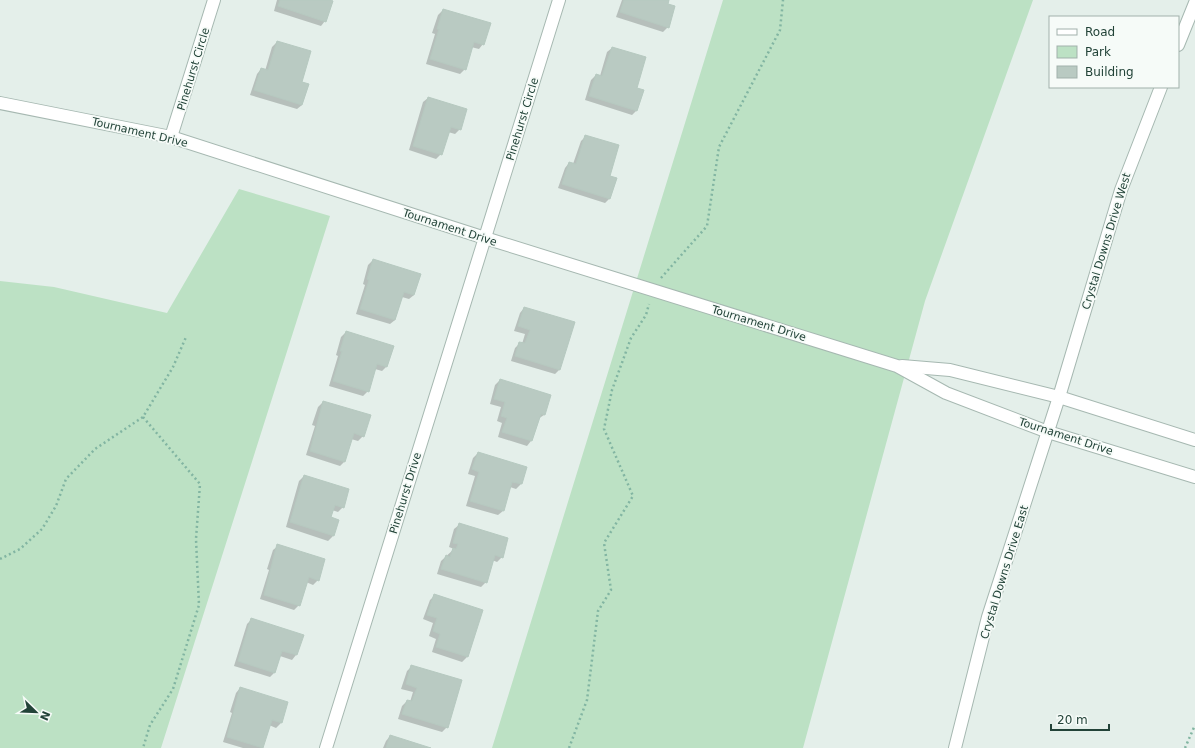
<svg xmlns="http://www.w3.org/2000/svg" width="1195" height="748" font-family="'DejaVu Sans',sans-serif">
  <rect width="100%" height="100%" fill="#e4efea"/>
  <g fill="#bce1c4">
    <polygon points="723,0 1033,0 925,301 803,748 492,748"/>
    <polygon points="239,189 330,216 161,748 0,748 0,281 54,287 167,313"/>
  </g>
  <g fill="#0003">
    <polygon points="277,0 328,0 325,21 321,26 274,11"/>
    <polygon points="622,0 668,0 668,27 663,32 616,17"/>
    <polygon points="443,10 483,44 479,49 471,47 465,69 460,74 426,64 435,34 432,33 438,15"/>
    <polygon points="277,42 300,82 302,105 297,109 250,95 257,74 261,69 265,71 272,47"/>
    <polygon points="612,48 635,88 637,110 632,115 585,100 591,80 596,75 600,76 607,52"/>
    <polygon points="428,98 460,129 455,134 448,132 441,154 436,159 409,150 423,102"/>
    <polygon points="586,136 609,176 610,198 605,203 558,188 565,168 569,163 573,164 581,141"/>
    <polygon points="373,260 414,295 409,299 402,297 395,320 390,324 356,314 365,285 363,284 368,265"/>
    <polygon points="524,308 560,369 555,374 511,361 515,348 520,343 522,344 525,334 514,331 520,313"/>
    <polygon points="346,332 387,366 382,371 375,369 368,391 363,396 329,386 338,356 336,355 341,337"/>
    <polygon points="500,380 550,395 544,415 538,419 531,441 527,446 498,437 502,423 497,421 501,407 490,404 495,385"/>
    <polygon points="323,402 363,436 358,441 351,439 345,461 340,466 306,455 315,426 312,425 318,407"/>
    <polygon points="478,453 526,468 521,484 516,489 510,487 503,511 498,515 466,506 475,476 468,474 473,458"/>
    <polygon points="304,476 343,507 338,512 332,510 330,518 338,521 333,536 328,541 286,527 299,481"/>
    <polygon points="459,525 502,557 497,562 492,560 486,582 481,587 437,574 441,561 454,549 449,547 454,529"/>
    <polygon points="278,546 318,580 313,585 306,582 299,605 294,610 260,599 269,570 267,569 273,550"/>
    <polygon points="435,595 482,611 467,657 462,662 432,652 436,639 429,636 433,623 423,619 430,600"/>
    <polygon points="251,620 296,655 292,660 280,656 275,672 270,677 234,666 247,624"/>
    <polygon points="412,666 447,727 442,732 398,719 402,706 407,701 410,702 413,692 401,689 407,671"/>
    <polygon points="240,688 287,703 281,723 276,728 269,725 261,748 243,748 223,742 232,713 230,712 236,693"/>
    <polygon points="390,736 428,748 383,748 386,741"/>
  </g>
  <g fill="#b9cac2" stroke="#b6c9c0">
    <polygon points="280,0 331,0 333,1 326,22 278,6"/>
    <polygon points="624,0 669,0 668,4 675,6 669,28 620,12"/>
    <polygon points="443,9 491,23 484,45 474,42 466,70 430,59 439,29 437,29"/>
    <polygon points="277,41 311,51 302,82 309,84 302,105 254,90 261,68 268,70"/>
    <polygon points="612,47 646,57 637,88 644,90 637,111 589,96 596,74 602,76"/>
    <polygon points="428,97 467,109 461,130 451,127 442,155 413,146"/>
    <polygon points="585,135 619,145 610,176 617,178 610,199 562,184 569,162 576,164"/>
    <polygon points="373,259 421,274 414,295 404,292 395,320 360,309 369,280 367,279"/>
    <polygon points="524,307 575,322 560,370 515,356 519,342 525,343 530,330 518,326"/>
    <polygon points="346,331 394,346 387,367 377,364 369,392 333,381 342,351 340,351"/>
    <polygon points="500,379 551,395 545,415 541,414 532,441 502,432 507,418 501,416 505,402 494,399"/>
    <polygon points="323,401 371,415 364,437 354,433 345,462 310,451"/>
    <polygon points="478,452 527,467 522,484 512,482 504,511 470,501 479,472 472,469"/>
    <polygon points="304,475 349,489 344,508 335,505 331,517 339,520 334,536 290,522"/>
    <polygon points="459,523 508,538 503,558 495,555 487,583 441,569 446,555 450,557 453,548 456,549 458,544 453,543"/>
    <polygon points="277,544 325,559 319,581 309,577 300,606 264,595"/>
    <polygon points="434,594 483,610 468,657 436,647 440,634 433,631 437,618 427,615"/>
    <polygon points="251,618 304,635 297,655 282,651 275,673 238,661"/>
    <polygon points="411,665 462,680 448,728 402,714 407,700 412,701 417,688 406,684"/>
    <polygon points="240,687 288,702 282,723 272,720 263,748 227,737"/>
    <polygon points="390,735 431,748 386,748"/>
  </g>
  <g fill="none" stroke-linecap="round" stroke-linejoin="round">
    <defs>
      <g id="minor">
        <polyline points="1178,45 1195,3"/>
        <polyline points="0,103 171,137 485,238 897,366 946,393 1048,432 1195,477"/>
        <polyline points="171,137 214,0"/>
        <polyline points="902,366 950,370 1059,397 1195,440"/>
        <polyline points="326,748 559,0"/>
        <polyline points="955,748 988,617 1059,397 1121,190 1161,87"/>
      </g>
    </defs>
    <use href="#minor" stroke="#a6b8b1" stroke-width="14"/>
    <g stroke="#82b5a2" stroke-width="2.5" stroke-dasharray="2 3" stroke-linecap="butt">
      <polyline points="661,278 707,226 719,147 780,30 783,0"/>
      <polyline points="143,417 200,484 196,539 199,605 173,689 150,725 143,748"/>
      <polyline points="0,559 20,549 42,529 56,506 66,479 95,449 143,417 173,367 186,337"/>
      <polyline points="569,748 587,700 598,611 611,590 604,543 633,496 604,429 612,390 631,338 646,315 649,304"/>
      <polyline points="1185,748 1195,725"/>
    </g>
    <use href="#minor" stroke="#fff" stroke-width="12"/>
  </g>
  <g text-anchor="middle" stroke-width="3.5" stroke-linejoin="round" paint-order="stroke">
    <g font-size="11" fill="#224338" stroke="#f6fbf8">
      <text transform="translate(193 69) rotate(-73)" y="4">Pinehurst Circle</text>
      <text transform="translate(522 119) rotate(-73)" y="4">Pinehurst Circle</text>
      <text transform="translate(140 132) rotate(13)" y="4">Tournament Drive</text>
      <text transform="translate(450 227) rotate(18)" y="4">Tournament Drive</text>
      <text transform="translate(1106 241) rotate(-73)" y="4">Crystal Downs Drive West</text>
      <text transform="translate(759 323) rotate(17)" y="4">Tournament Drive</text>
      <text transform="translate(1066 436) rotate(18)" y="4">Tournament Drive</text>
      <text transform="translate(405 493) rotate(-73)" y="4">Pinehurst Drive</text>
      <text transform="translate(1004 572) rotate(-73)" y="4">Crystal Downs Drive East</text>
    </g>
  </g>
  <rect x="1049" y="16" width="130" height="72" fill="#f6fbf8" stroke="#a1b1ab"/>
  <rect x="1057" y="29" width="20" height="6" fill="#ffffff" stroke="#a1b1ab"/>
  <text x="1085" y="36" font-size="12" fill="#224338">Road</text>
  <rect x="1057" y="46" width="20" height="12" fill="#bce1c4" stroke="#a1b1ab"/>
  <text x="1085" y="56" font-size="12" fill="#224338">Park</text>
  <rect x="1057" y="66" width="20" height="12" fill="#b9cac2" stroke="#a1b1ab"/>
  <text x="1085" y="76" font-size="12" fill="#224338">Building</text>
  <g transform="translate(36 712) rotate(113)" stroke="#f6fbf8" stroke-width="3" paint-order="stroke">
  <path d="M0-3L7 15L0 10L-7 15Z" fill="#224338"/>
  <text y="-6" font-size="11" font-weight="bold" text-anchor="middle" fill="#224338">N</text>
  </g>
  <path d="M1051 724v6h58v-6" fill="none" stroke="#224338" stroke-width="2"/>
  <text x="1057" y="724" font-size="12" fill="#224338" stroke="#f6fbf8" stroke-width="3" paint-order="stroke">20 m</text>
</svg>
